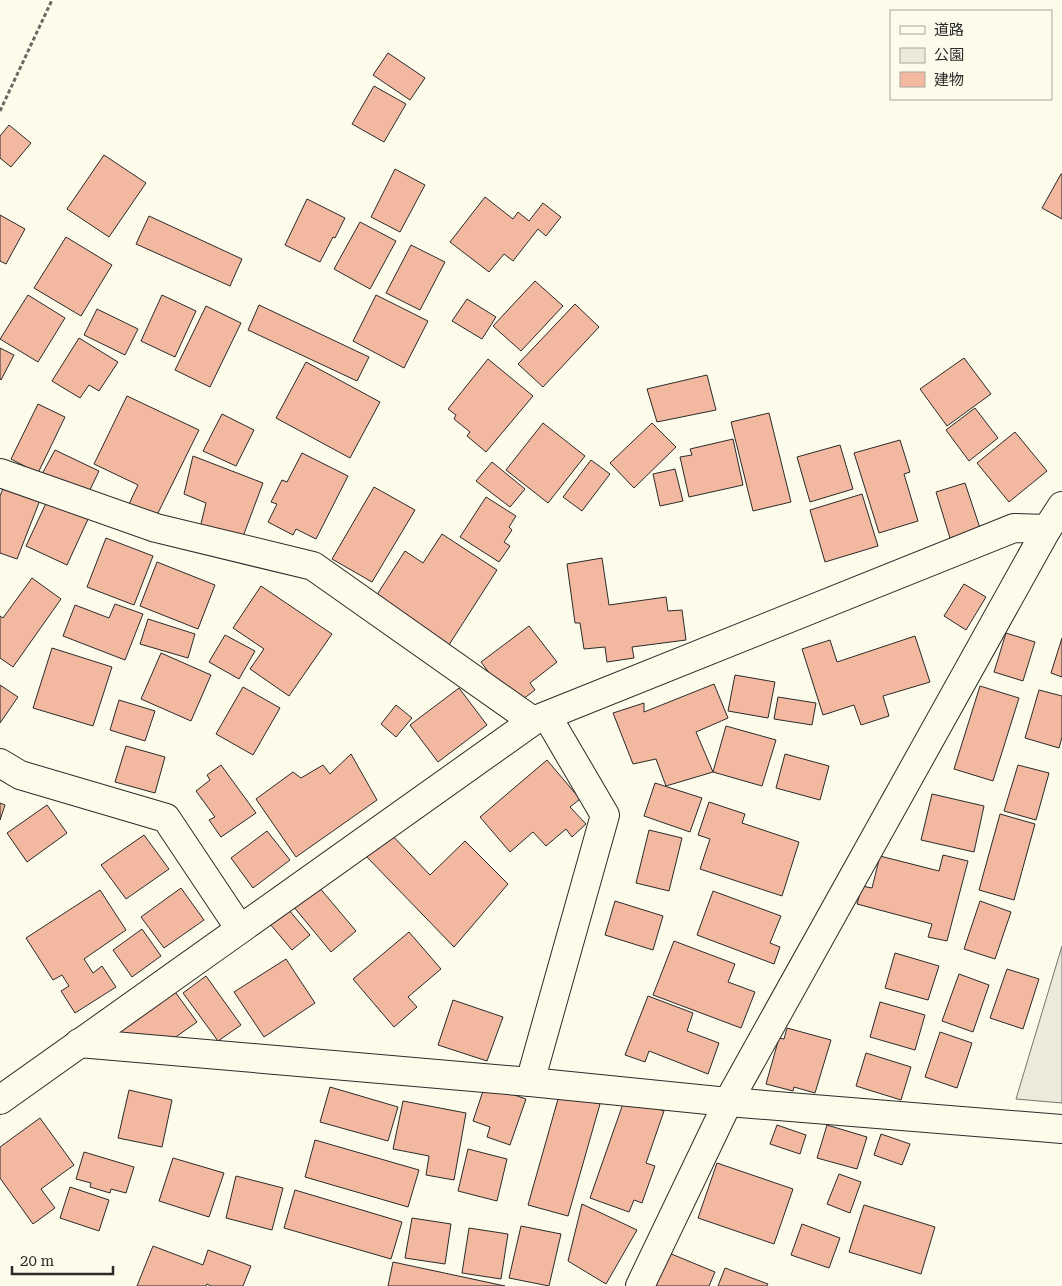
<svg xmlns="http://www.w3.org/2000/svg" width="1062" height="1286" font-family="'Roboto Serif','Noto Sans JP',serif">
  <rect width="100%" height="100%" fill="#fdfbea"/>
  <polygon fill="#ecebdb" stroke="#74746e" points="1062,946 1062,1103 1016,1099"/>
  <g fill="#f2b8a0" stroke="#2b2b2b">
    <polygon points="388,53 425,78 410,100 373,75"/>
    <polygon points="374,86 406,104 384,142 352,124"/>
    <polygon points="9,125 31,143 11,167 0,158 0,136"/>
    <polygon points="104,155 146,183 109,237 67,209"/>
    <polygon points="395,169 425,185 400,232 371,217"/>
    <polygon points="1061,174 1062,174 1062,219 1042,208"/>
    <polygon points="485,197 513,219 518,212 529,221 543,203 561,217 546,236 538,229 513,261 504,254 489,272 450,242"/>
    <polygon points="307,199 345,218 335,238 333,237 320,262 285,245"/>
    <polygon points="0,215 25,229 6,264 0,261"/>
    <polygon points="149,216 242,259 230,286 136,244"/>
    <polygon points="360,222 396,241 370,289 334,269"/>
    <polygon points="66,237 112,265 81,316 34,288"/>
    <polygon points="411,245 445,262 420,310 386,293"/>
    <polygon points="535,281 563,306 521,351 493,326"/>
    <polygon points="28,295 65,318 38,362 0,339"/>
    <polygon points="162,295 196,311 175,357 141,341"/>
    <polygon points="376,295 428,321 404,368 353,341"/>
    <polygon points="467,299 496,317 482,339 452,321"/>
    <polygon points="575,304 599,327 543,387 518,364"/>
    <polygon points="259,305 369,357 357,381 248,330"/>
    <polygon points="206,306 241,323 210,387 175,370"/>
    <polygon points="97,309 138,329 125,355 84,335"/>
    <polygon points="79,338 118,362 99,391 89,385 80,398 52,381"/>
    <polygon points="0,348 14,355 1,380 0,379"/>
    <polygon points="964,358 991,394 947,426 920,389"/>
    <polygon points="488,359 533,396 486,452 467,436 470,432 454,419 456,415 448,409"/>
    <polygon points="306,362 380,402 350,458 276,418"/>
    <polygon points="707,375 716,410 657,422 647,389"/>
    <polygon points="127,396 199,430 156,517 129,504 138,485 94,464"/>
    <polygon points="38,404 65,417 38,473 11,459"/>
    <polygon points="975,408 998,438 969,461 946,430"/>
    <polygon points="769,413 791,502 753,511 731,422"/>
    <polygon points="222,414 254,430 236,466 203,451"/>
    <polygon points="543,423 585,456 548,503 506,470"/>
    <polygon points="652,423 676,447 634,488 610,463"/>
    <polygon points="1015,432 1047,471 1009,502 977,463"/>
    <polygon points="733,439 743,485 689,497 680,457 692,455 690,449"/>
    <polygon points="900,440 910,472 904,474 918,521 879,533 854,453"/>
    <polygon points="840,445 853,489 810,502 797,457"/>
    <polygon points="55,450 99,471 87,496 42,474"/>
    <polygon points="302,453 348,476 316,539 296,529 293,535 268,522 277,504 271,502 282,480 287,482"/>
    <polygon points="193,456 263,483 242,539 200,528 206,503 184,494"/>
    <polygon points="591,460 610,474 582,511 563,497"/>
    <polygon points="492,462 525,489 510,507 476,481"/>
    <polygon points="675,469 683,501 660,506 653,474"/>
    <polygon points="965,483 980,528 950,538 936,492"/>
    <polygon points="4,486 40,500 17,559 0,553 0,496"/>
    <polygon points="374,487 415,510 372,582 332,559"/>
    <polygon points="862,494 878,546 825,562 810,510"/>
    <polygon points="486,497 516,516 509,527 512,530 504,542 510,546 499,562 460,537"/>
    <polygon points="48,499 89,517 67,565 26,546"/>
    <polygon points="442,534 497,570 447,648 371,604 405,551 423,563"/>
    <polygon points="106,538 153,556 134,605 87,587"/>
    <polygon points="602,558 609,605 666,597 668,611 682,610 686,640 632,647 634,658 607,662 605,647 584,649 580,623 575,623 567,564"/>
    <polygon points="157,562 215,585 198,629 140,606"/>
    <polygon points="32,578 61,599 13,667 0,658 0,616 3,618"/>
    <polygon points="964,584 986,597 966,630 944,616"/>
    <polygon points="261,586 332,634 289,696 250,669 264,649 233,628"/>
    <polygon points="115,604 143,614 125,660 63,636 75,605 109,618"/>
    <polygon points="148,619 195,634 188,658 140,644"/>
    <polygon points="529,626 557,662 530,683 535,690 514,706 481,662"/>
    <polygon points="1006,633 1035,642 1023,681 994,672"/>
    <polygon points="225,635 255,651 239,679 209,662"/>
    <polygon points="915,636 930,682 883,696 889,716 861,725 854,705 823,715 802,649 830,640 837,662"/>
    <polygon points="1062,638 1062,677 1051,673"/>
    <polygon points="52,648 112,667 93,726 33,708"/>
    <polygon points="161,653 211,675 191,721 141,699"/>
    <polygon points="735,675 775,682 768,718 728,711"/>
    <polygon points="714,684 728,718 696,732 713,772 666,786 656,759 633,764 613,713 644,703 644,712"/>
    <polygon points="0,685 18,697 0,723"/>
    <polygon points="980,686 1019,698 993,781 954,769"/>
    <polygon points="243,687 280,708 253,755 216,734"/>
    <polygon points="459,688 487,725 438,762 410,725"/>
    <polygon points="1039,690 1062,696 1062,737 1059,748 1025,738"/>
    <polygon points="778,697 816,703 812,725 774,719"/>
    <polygon points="119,700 155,711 145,741 110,730"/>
    <polygon points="396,705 412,718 396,737 381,724"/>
    <polygon points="726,726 776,740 762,786 713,772"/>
    <polygon points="126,746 165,757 155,793 115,782"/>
    <polygon points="351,754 377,800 296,857 256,799 293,772 301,778 323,765 330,774"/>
    <polygon points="785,754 829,766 820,800 776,788"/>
    <polygon points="547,760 580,799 570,807 586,824 572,837 566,829 546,846 533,832 510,852 480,817"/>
    <polygon points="221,765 256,813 221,837 209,820 215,817 196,791 210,780 207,775"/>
    <polygon points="1018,765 1049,773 1036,820 1004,811"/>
    <polygon points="655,783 702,798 690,832 644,816"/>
    <polygon points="932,794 984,806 974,852 921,840"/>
    <polygon points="709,802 745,814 742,823 799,842 782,896 700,869 710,839 698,835"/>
    <polygon points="0,803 5,805 0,820"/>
    <polygon points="47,805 67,833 27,862 7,833"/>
    <polygon points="1000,814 1035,824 1014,900 979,890"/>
    <polygon points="649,830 682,838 669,891 636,883"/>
    <polygon points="267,831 290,860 253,888 231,858"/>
    <polygon points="388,831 430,875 465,841 508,884 454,947 364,854"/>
    <polygon points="144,835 169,869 126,899 101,865"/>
    <polygon points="943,855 968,861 947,941 928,937 932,924 857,904 862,886 872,888 880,856 939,871"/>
    <polygon points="318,886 356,931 331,952 293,906"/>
    <polygon points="181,888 204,920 164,948 141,917"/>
    <polygon points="100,890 126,930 84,959 93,973 102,966 116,987 75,1013 61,991 69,986 62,975 53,980 26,938"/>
    <polygon points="713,891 781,916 770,943 780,947 774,964 697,935"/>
    <polygon points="615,901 663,916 653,950 605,935"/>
    <polygon points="980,901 1011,912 995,959 964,949"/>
    <polygon points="288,909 310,935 292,950 270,924"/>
    <polygon points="142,929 161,956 132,977 113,950"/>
    <polygon points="409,932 441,969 408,997 417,1007 394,1027 353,979"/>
    <polygon points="674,941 735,964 728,982 755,992 741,1028 653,995"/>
    <polygon points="895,953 939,966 928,1000 885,988"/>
    <polygon points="286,959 315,1003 264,1037 234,992"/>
    <polygon points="1007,969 1039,979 1023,1029 990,1018"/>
    <polygon points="959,974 989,985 973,1032 942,1021"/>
    <polygon points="206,976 241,1025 218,1041 183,993"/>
    <polygon points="173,989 197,1022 170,1041 114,1032"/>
    <polygon points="648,996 693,1013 687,1031 719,1043 708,1074 649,1051 645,1062 625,1055"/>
    <polygon points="453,1000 503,1017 487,1061 438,1045"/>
    <polygon points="880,1002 925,1015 915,1050 870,1037"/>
    <polygon points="787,1028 831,1040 815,1093 794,1087 793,1091 766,1084 779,1038 784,1039"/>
    <polygon points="940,1032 972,1043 957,1088 925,1077"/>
    <polygon points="866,1053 911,1067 901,1100 856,1086"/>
    <polygon points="485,1085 526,1099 510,1145 487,1137 490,1127 473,1121"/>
    <polygon points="330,1087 398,1107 388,1141 320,1122"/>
    <polygon points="129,1090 172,1100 162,1147 118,1138"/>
    <polygon points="560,1092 600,1104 568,1216 528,1205"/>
    <polygon points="625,1098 664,1111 646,1163 655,1166 642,1203 634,1200 629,1212 590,1198"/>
    <polygon points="403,1101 466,1113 454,1180 426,1175 429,1156 393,1149"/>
    <polygon points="40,1118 74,1165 41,1189 55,1208 33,1224 0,1178 0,1147"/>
    <polygon points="777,1125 806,1135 800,1154 770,1144"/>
    <polygon points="827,1125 867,1137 857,1169 817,1158"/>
    <polygon points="881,1134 910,1144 902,1165 874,1155"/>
    <polygon points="315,1140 419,1170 408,1207 305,1177"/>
    <polygon points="468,1149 507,1159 497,1201 458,1191"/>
    <polygon points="84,1152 134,1167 126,1193 111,1189 110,1193 90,1187 91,1183 76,1179"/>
    <polygon points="173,1158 224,1173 209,1217 159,1201"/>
    <polygon points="717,1163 793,1189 774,1244 698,1218"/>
    <polygon points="839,1174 861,1182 850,1213 827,1204"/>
    <polygon points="236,1176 283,1188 272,1230 226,1218"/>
    <polygon points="70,1187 109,1200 99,1231 60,1218"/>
    <polygon points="295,1190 402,1222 391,1259 284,1228"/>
    <polygon points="582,1204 637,1230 606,1284 568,1261"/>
    <polygon points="864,1205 935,1227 921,1274 849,1252"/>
    <polygon points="412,1218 451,1224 445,1264 405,1258"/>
    <polygon points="802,1224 840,1238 829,1268 791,1255"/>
    <polygon points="521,1226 561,1234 549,1286 509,1278"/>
    <polygon points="469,1228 508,1234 501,1279 462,1273"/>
    <polygon points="153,1246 203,1265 208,1250 251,1266 243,1286 211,1286 207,1284 206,1286 137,1286"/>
    <polygon points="669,1253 715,1272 709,1286 651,1286 657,1273 661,1275"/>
    <polygon points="393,1262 505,1286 388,1286"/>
    <polygon points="725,1268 768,1284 767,1286 718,1286"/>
  </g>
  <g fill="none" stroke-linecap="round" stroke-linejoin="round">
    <defs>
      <g id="minor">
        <polyline points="0,473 156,528 313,566 533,721"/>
        <polyline points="0,763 20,775 166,818 240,929"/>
        <polyline points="79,1043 530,1082 728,1102 1062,1129"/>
        <polyline points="530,1082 605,815 547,716"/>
        <polyline points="0,1100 533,721 1014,528 1047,529"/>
        <polyline points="640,1286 728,1102 1047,529 1062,506"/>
      </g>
    </defs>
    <use href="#minor" stroke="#2b2b2b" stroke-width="30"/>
    <polyline stroke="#6a6964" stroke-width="3" stroke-dasharray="4 2.5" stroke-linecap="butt" points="0,111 52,0"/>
    <use href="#minor" stroke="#fdfbea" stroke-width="28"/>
  </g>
  <rect x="890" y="10" width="162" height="90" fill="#fdfbea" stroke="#a9a89e"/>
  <rect x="900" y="26" width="25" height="8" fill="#fdfbea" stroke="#a9a89e"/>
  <text x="934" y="35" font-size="15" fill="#2b2b2b">道路</text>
  <rect x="900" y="48" width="25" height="15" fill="#ecebdb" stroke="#a9a89e"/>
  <text x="934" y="60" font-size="15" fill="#2b2b2b">公園</text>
  <rect x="900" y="72" width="25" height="15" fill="#f2b8a0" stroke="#a9a89e"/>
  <text x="934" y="85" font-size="15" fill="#2b2b2b">建物</text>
  <path d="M12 1266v8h101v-8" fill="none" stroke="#2b2b2b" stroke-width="2.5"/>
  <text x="20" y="1266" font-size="15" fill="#2b2b2b" stroke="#fdfbea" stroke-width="4" paint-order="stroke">20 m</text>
</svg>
